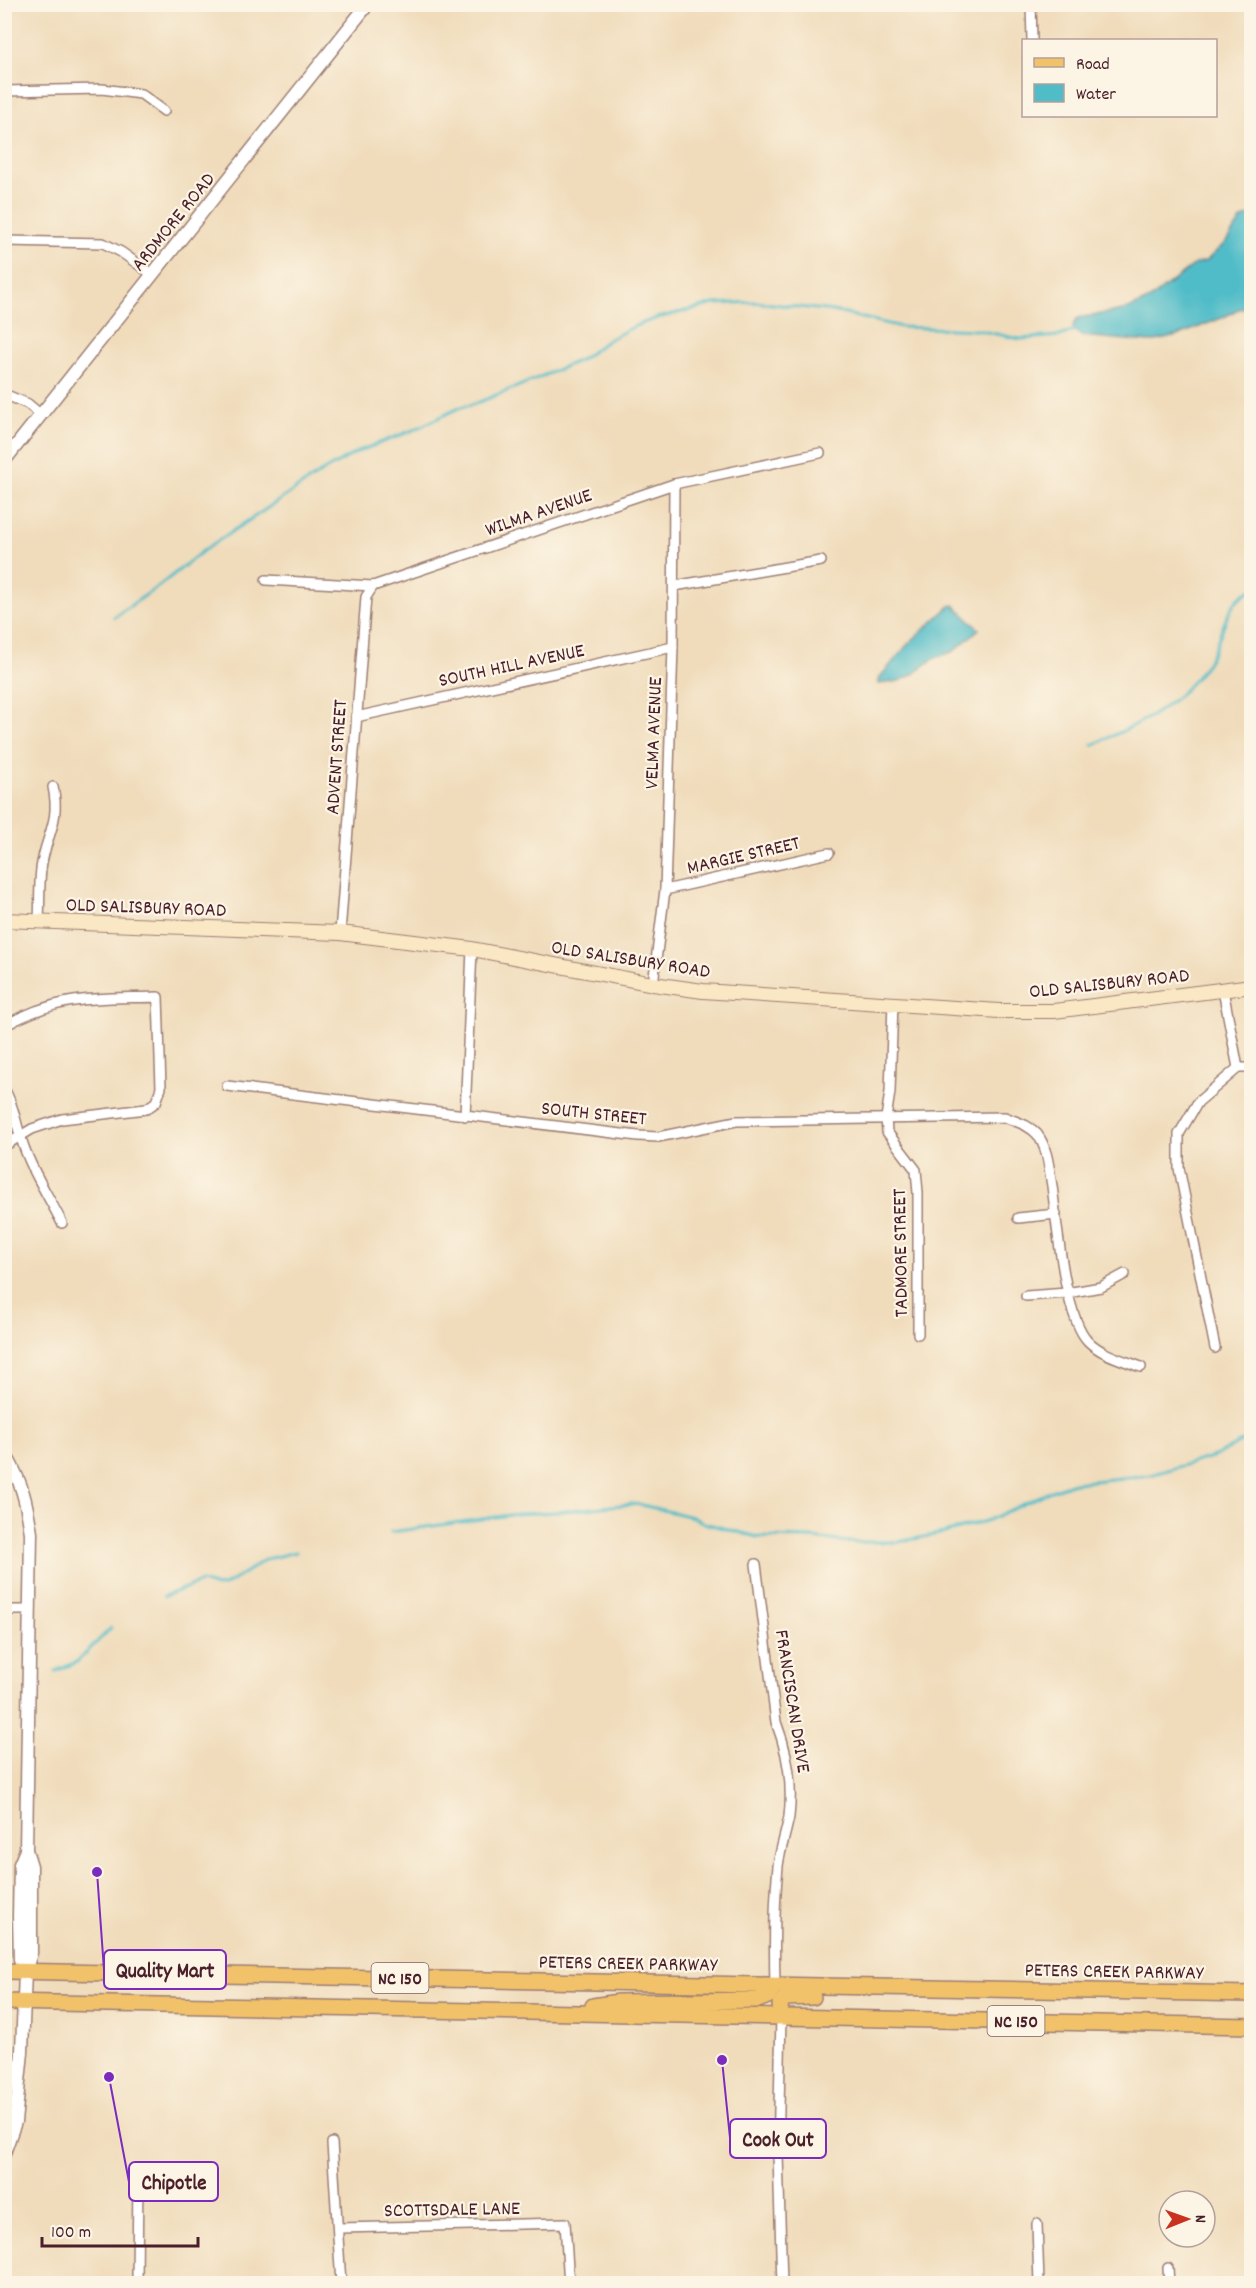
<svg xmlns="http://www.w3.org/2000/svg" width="1256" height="2288" font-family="Dekko,sans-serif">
  <rect width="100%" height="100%" fill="#fcf5e5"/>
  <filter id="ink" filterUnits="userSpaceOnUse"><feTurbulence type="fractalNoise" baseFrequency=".0167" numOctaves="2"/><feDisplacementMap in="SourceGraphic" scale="12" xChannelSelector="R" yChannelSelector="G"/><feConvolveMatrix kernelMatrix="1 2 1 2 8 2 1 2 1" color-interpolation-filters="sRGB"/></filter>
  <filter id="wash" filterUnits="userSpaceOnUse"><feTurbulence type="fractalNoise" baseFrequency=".008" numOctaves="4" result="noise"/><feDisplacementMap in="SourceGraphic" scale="24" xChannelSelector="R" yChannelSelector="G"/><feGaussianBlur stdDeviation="1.35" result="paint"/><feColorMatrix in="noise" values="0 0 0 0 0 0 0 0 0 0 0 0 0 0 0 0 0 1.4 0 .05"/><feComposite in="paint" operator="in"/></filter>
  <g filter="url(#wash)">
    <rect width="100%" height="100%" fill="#f0dcbb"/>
    <g fill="#4fbcc8" stroke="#4c6e7a" stroke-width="1.5">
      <polygon points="1248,216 1252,216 1251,307 1238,309 1224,317 1177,336 1151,342 1081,336 1074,330 1073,325 1078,318 1129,309 1150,299 1195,264 1206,261 1226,242 1241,220"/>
      <polygon points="954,605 979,629 954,651 933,659 912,675 899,681 878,684 880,677 909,643 950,606"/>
    </g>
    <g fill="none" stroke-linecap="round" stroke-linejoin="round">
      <g stroke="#4fbcc8" stroke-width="3">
        <polyline points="114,617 159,586 204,550 325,470 359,451 411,431 461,407 472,405 536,379 582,359 608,340 635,326 657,318 714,304 756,302 833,311 901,327 977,330 1020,339 1060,336 1077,329"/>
        <path d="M1092,745C1140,724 1176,708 1207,663C1223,640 1223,602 1252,590"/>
        <polyline points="391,1532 517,1514 555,1512 631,1504 642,1505 692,1517 704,1523 757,1537 811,1538 849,1542 898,1542 944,1533 989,1520 1051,1491 1074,1483 1150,1475 1215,1456 1252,1436"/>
        <polyline points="164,1596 201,1582 217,1587 224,1586 266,1559 296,1552"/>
        <polyline points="56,1671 77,1662 111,1628"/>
        <polyline points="4,1688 5,1688"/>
      </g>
    </g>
  </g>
  <g filter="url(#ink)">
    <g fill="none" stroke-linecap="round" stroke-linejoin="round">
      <defs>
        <g id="minor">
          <polyline points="1031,4 1032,40"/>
          <polyline points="4,91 102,89 141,94 164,111"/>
          <polyline points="4,241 103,243 121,252 153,275"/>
          <polyline points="4,394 28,404 41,415"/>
          <polyline points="266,580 373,586 674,484 820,453"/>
          <polyline points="674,586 821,561"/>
          <polyline points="356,717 673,647"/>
          <polyline points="665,890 829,853"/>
          <path d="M39,921C40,904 39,886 41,869C45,836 61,823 53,787"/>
          <polyline points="340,933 366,597 373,586"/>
          <polyline points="653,984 665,890 673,647 674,484"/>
          <polyline points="893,1002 890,1092 886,1118 887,1132 916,1170 918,1193 918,1334"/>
          <path d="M4,1026C61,994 97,999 158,997L161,1088L156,1102L146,1109L62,1119L32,1129L4,1146"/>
          <polyline points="1238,1068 1252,1068"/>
          <path d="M227,1086L638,1136L658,1137L736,1121L1005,1117C1016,1122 1028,1124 1037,1134C1048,1148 1049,1169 1052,1186C1057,1223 1064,1316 1088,1341C1102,1355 1123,1360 1141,1367"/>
          <path d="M4,1089C14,1105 15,1121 21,1138C30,1168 48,1195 62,1223"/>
          <polyline points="465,1116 472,949"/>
          <polyline points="1018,1218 1056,1214"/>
          <polyline points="1026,1296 1067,1293 1101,1287 1125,1274"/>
          <polyline points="1215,1348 1179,1168 1179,1134 1198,1102 1238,1068 1223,990"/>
          <path d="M756,1564L776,1722C788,1753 793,1783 789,1817C786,1833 780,1850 778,1866C774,1906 774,1946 775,1986"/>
          <polyline points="4,1610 30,1610"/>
          <polyline points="781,2016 778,2155 782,2284"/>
          <polyline points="332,2143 341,2284"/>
          <polyline points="1037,2224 1039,2284"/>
          <polyline points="339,2228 565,2223 569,2284"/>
          <polyline points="1168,2268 1169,2284"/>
          <polyline points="137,2284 138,2171"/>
        </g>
        <g id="tertiary">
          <polyline points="4,461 368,4"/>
          <path d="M4,1452C22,1482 26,1499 31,1533L26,1850L31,1866V1953L25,1971L22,2052L15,2122L4,2153"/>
          <polyline points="25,1971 20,1959 19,1916 20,1864 26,1850"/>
        </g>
        <polyline id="secondary" points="4,920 340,933 472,949 653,984 703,991 999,1011 1054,1011 1252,986"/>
        <g id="primary">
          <polyline points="4,1971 1252,1994"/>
          <polyline points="4,2002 1252,2026"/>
          <polyline points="593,2006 619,2002 758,2000 768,1996 775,1986"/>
          <polyline points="781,2016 780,2004 785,1998 813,1997"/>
        </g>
      </defs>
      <use href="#minor" stroke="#9d7e73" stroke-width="12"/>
      <use href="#tertiary" stroke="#9d7e73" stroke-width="15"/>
      <use href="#secondary" stroke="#9d7e73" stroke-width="16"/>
      <use href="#primary" stroke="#9d7e73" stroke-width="18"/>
      <use href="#minor" stroke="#fff" stroke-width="9"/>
      <use href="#tertiary" stroke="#fff" stroke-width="12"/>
      <use href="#secondary" stroke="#fae7c3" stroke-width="14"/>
      <use href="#primary" stroke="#f2c26a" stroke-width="15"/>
    </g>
  </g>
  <g text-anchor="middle" stroke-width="4.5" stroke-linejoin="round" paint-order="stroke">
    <g fill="#fcf5e5" stroke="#7f5f63" stroke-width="1.5">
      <rect x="371.5" y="1963" width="57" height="30" rx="4.5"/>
      <rect x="987.5" y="2006" width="57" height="30" rx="4.5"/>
    </g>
    <g font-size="18" font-weight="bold" fill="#4a1f2b">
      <text x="400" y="1984">NC 150</text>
      <text x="1016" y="2027">NC 150</text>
    </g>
    <g font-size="20" fill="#4a1f2b" stroke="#fcf5e5">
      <text transform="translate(172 221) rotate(-51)" y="7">ARDMORE ROAD</text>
      <text transform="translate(538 511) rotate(-19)" y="7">WILMA AVENUE</text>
      <text transform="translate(511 664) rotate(-12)" y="7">SOUTH HILL AVENUE</text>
      <text transform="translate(652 733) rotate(-88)" y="7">VELMA AVENUE</text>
      <text transform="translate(335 757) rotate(-86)" y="7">ADVENT STREET</text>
      <text transform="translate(743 854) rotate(-13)" y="7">MARGIE STREET</text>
      <text transform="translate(146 906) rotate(2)" y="7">OLD SALISBURY ROAD</text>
      <text transform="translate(631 958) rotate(9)" y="7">OLD SALISBURY ROAD</text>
      <text transform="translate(1109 982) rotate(-6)" y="7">OLD SALISBURY ROAD</text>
      <text transform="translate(594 1112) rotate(6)" y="7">SOUTH STREET</text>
      <text transform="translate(899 1253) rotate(-91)" y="7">TADMORE STREET</text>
      <text transform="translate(794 1701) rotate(81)" y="7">FRANCISCAN DRIVE</text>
      <text transform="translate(628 1962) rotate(1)" y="7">PETERS CREEK PARKWAY</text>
      <text transform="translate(1114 1970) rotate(1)" y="7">PETERS CREEK PARKWAY</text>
      <text transform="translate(452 2208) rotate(-1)" y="7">SCOTTSDALE LANE</text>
    </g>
  </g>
  <path fill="none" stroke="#7b2cbf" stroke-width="2" d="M97 1872L104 1970M722 2060L730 2138M109 2077L129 2182"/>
  <g fill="#7b2cbf" stroke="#fcf5e5" stroke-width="2">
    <circle cx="97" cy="1872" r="6"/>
    <circle cx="722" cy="2060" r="6"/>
    <circle cx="109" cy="2077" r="6"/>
  </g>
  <g fill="#fcf5e5" stroke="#7b2cbf" stroke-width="2">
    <rect x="104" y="1950" width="122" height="39" rx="6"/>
    <rect x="730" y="2119" width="96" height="39" rx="6"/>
    <rect x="129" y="2162" width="89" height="39" rx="6"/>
  </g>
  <g font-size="21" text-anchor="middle" font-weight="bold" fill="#4a1f2b">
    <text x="165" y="1977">Quality Mart</text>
    <text x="778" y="2146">Cook Out</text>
    <text x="174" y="2189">Chipotle</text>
  </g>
  <rect width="1256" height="2288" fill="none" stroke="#fcf5e5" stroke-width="24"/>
  <rect x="1022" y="39" width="195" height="78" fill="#fcf5e5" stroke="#b59f9b" stroke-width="1.5"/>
  <rect x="1034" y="58" width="30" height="9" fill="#f2c26a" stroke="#b59f9b" stroke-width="1.5"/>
  <text x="1076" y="69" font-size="18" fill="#4a1f2b">Road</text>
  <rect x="1034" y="84" width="30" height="18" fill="#4fbcc8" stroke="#b59f9b" stroke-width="1.5"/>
  <text x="1076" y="99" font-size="18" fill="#4a1f2b">Water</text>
  <g transform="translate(1187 2219) rotate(89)"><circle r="28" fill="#fcf5e5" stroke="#b59f9b" stroke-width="1.5"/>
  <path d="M0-4.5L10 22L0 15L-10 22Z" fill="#c8321e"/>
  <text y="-9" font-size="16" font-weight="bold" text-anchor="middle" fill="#4a1f2b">N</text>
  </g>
  <path d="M42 2237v9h156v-9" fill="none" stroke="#4a1f2b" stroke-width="3"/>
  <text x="51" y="2237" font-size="18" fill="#4a1f2b" stroke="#fcf5e5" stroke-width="4.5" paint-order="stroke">100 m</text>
</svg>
